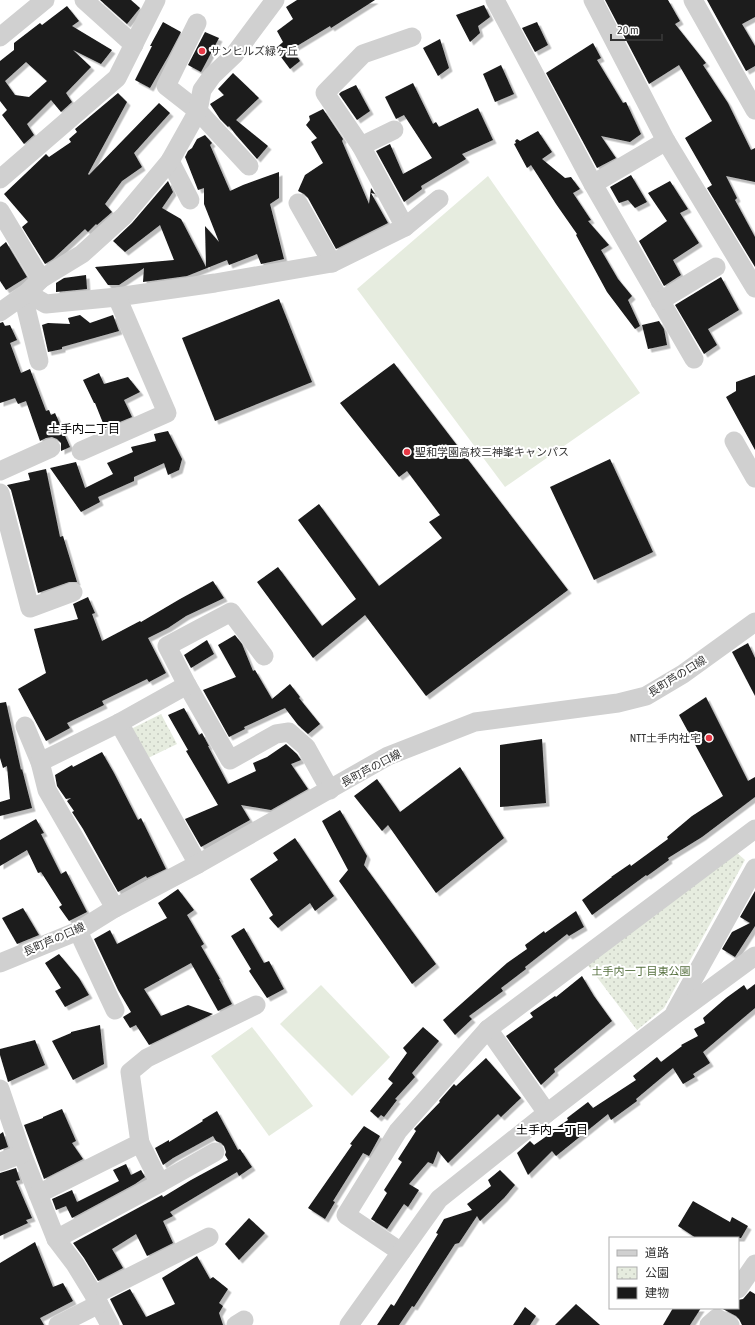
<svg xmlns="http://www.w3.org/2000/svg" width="755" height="1325" font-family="'Asap Condensed','Noto Sans JP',sans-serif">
  <defs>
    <pattern id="park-dots" width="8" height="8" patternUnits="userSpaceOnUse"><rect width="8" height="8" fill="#e6ecdf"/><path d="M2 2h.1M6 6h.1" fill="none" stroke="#c6cbc0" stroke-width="1.8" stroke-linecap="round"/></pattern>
    <filter id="shadow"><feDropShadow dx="3.5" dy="3.5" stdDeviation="0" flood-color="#0004"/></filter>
  </defs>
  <rect width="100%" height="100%" fill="#fff"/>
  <g fill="#e6ecdf">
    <polygon points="488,176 640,393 505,487 357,289"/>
    <polygon points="321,985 390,1057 352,1096 280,1024"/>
    <polygon points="252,1027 313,1106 269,1136 211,1056"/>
  </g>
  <g fill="url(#park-dots)">
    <polygon points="161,714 177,744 144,760 127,731"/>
    <polygon points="736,852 745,860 664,1008 637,1030 587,964"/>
  </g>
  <g fill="#1a1a1a" fill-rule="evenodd" filter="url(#shadow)">
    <polygon points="100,0 131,0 140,8 127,24"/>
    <polygon points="297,0 375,0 331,28 330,26 292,49 300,61 290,69 275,49 283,42 277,31 293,19 286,7"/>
    <polygon points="605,0 668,0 680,21 675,24 706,63 703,65 728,103 751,150 755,148 755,182 726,176 737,198 735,200 755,237 755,267 707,188 712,185 685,138 712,121 679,65 649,84"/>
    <polygon points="707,0 755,0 755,17 742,24 755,46 755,66 746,71"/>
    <polygon points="484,5 490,17 478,26 480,33 470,42 456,15"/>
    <path d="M67,6L79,21L72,26L112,50L101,64L73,50L91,67L66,93L72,102L61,112L51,100L27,124L34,135L24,144L2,115L7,110L0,101V61L14,50V43L40,23L42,25ZM26,62L47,81L29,97L15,95L5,81Z"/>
    <polygon points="163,22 181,32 169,55 150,88 135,80 152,46 150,46"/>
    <polygon points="537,22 548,45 535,52 522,28"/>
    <polygon points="205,32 219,38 201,72 188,65"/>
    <polygon points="440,39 449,68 438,76 423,48"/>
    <polygon points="593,43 601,58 597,60 623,103 626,102 641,134 630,142 601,136 616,158 597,168 546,73"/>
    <polygon points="501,65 514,94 495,102 483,74"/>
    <polygon points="233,73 259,98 236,120 268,146 257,159 236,135 229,126 228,127 220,119 210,104 224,95 218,89"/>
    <polygon points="413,83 433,124 436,122 439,127 478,108 493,140 462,154 466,159 421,186 422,189 404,202 376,151 390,144 403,174 432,158 404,115 396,119 385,97"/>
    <polygon points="356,85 370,111 357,120 339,94 341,92"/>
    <polygon points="118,93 127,102 88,174 89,175 159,103 170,113 134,153 142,167 122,181 105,204 112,212 97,225 96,224 88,232 85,229 53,259 45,264 22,227 28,222 4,194 46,154 49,157 71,142 69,139 77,132 75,129"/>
    <polygon points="323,109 343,139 342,141 369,204 371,188 375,194 371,193 388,223 336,249 308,198 304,194 298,191 305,175 323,163 311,142 317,138 306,125 310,120 309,116"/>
    <polygon points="538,131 552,152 542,159 565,178 571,177 580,189 573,193 591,220 588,221 609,245 601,250 618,279 632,296 628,300 640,326 635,329 607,292 576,235 577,234 556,204 531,165 527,168 514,144 516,143 515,141 517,139 520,141"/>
    <polygon points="205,135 212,143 210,145 230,191 243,185 279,172 279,198 270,204 284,259 261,264 257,254 229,265 227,260 187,276 143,282 144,268 119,285 108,285 95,267 174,260 160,225 125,252 113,241 132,223 168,181 173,192 162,208 181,219 206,267 205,226 219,242 204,204 204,188 198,190 185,157 188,151 192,148 197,139"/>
    <polygon points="631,175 647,202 635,208 628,200 619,203 610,187"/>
    <polygon points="670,181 688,209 680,213 699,243 673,260 681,275 664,286 639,241 667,221 648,193"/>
    <polygon points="6,242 27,277 6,290 0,281 0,247"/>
    <polygon points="86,275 87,289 56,292 56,283 64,278"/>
    <polygon points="721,277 739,310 708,329 717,345 704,354 675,305"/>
    <polygon points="279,299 312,382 215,421 182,338"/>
    <polygon points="80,315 90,323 113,315 119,331 62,347 62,349 48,352 42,325 48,323 70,324 68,318"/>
    <polygon points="659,321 664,329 667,345 648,349 642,325"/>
    <polygon points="3,322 5,326 10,325 17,340 10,343 21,373 30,369 46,411 49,410 51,415 55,413 70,447 61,451 61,443 57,439 52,437 46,438 40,441 26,401 18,404 15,398 0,403 0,323"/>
    <polygon points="394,363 568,590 426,696 365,615 313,658 257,582 278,567 322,626 356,599 298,520 319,504 379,586 442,538 429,522 440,515 407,471 399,477 340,403"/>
    <polygon points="99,373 104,384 128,377 140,392 124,400 132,417 105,428 95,403 94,403 83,380"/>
    <polygon points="755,375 755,450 726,397 736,391 736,382"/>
    <polygon points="168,431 182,459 179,470 168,475 164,463 134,477 134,481 98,497 100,502 81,512 50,468 76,462 85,488 113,474 107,463 133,452 131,447 156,441 154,434"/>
    <polygon points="610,459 653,552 594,580 550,487"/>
    <polygon points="46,469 60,537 63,536 77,582 69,582 38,593 11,490 7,485 30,480 28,473"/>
    <polygon points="213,581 224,598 186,616 168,628 148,638 166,673 149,682 147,679 102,701 104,705 67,723 70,728 46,741 18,689 46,673 34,629 78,619 73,604 88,597 95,613 92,614 102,641 140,621 141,622 180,599"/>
    <polygon points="235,635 242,644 253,671 255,670 272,699 290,684 300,697 299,698 320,724 308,734 298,725 285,708 244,727 245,729 229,737 203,690 236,677 218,645"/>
    <polygon points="207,640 214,654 191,668 184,655"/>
    <polygon points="748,643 755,658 755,696 732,652"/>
    <polygon points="706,697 748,781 755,777 755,797 702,837 668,858 669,860 647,876 646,875 592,915 582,900 612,877 611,877 630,864 631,866 668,839 667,837 692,816 723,796 679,715"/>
    <polygon points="6,702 21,770 22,769 32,808 0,816 0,802 10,799 7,766 3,768 0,758 0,703"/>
    <polygon points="184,708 199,735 202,733 209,746 208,746 228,784 256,771 253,763 267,757 286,744 297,754 301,760 291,764 308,789 271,810 241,805 250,820 201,847 185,819 218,805 186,751 188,750 168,715"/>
    <polygon points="542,739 546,803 500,807 500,745"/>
    <polygon points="102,752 114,773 138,820 141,818 166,869 147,878 146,876 118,892 83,829 72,812 74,811 67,801 71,798 66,799 57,786 55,775 72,765 73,767"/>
    <polygon points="460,767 504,838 436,893 388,825 382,831 354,796 377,779 400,812"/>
    <polygon points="340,810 367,856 364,865 436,964 412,984 339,881 348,870 322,821"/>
    <polygon points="36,819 44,833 41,834 61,874 66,871 87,912 69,921 59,907 62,905 41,872 38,873 27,850 0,866 0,840"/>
    <polygon points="295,838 334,896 315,911 310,903 278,928 269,918 273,915 250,879 278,860 273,853"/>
    <polygon points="178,889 194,910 187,915 204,944 201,946 220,979 219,979 232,1004 218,1011 191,963 144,989 161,1016 188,1005 213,1014 149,1045 136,1025 130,1028 123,1017 131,1012 118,990 94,939 110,930 117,944 167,918 158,903"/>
    <polygon points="755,891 755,926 735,957 722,949 732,932 750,923 740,917"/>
    <polygon points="23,908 39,935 17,944 2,918"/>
    <polygon points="576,911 584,927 569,936 567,934 525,967 526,969 501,988 503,991 469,1016 472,1019 455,1035 443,1020 507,963 527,949 525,945 544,931 545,933"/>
    <polygon points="244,928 264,963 269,961 284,989 267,998 249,971 251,969 231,936"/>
    <polygon points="59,954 79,978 89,995 65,1007 55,991 61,988 45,963"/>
    <polygon points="582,976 594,996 612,1021 554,1069 555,1072 541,1085 506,1036 533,1017 530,1013 555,996 556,997"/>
    <polygon points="755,984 755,1008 703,1052 710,1063 693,1074 695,1077 683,1084 673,1068 636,1099 637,1101 611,1120 608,1114 556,1156 552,1151 528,1175 517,1153 530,1141 534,1145 551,1133 552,1134 557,1130 556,1128 568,1120 567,1118 588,1102 593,1108 636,1080 633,1076 657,1057 661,1062 682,1046 681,1045 698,1036 694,1029 705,1023 703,1018 726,998 744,985 747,990"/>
    <polygon points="100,1025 104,1064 73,1080 52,1041 71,1033 71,1032"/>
    <polygon points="423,1027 439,1041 412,1073 415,1077 395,1099 397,1100 384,1117 381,1115 378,1118 370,1111 393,1083 388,1079 407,1053 403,1048"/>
    <polygon points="35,1040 45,1065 8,1082 0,1055 0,1049"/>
    <polygon points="486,1058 521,1098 501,1117 498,1114 448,1163 438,1151 433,1164 428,1162 409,1184 419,1190 408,1207 404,1204 387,1229 371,1219 387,1193 384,1190 402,1162 398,1159 416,1131 414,1129 440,1102 439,1101 454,1084 456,1086"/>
    <polygon points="62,1109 76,1141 72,1143 83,1159 44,1179 24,1125 43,1118 43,1117"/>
    <polygon points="217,1111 238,1150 240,1149 252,1167 239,1176 237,1172 170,1212 173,1216 163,1221 173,1243 147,1256 136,1234 112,1249 123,1268 98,1281 84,1258 73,1243 162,1195 163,1197 191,1180 228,1160 225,1155 226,1152 224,1146 221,1143 216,1141 213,1136 173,1158 163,1165 155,1148 169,1140 169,1142 203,1121 202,1120"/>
    <polygon points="364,1126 380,1136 369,1156 363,1153 333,1201 335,1202 325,1219 308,1208 352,1145 350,1144"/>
    <polygon points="3,1132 8,1147 0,1150 0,1134"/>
    <polygon points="126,1164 131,1175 141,1170 145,1177 135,1184 72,1218 66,1206 56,1210 52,1199 72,1190 77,1202 119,1181 113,1170"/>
    <polygon points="16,1168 20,1180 16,1181 32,1218 26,1220 28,1223 0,1236 0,1173"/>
    <polygon points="500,1170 515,1185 504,1198 480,1221 477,1216 459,1243 455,1244 414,1307 412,1306 399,1325 377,1325 391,1304 394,1306 438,1234 436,1233 444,1219 472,1210 467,1204 491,1186 488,1180"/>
    <polygon points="693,1201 730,1222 732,1217 748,1226 741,1238 696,1238 678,1226"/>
    <polygon points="249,1218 265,1233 239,1260 225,1244"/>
    <polygon points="35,1242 53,1287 63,1283 73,1301 40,1318 44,1325 0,1325 0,1263"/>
    <polygon points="197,1256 210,1279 213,1277 228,1289 219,1303 223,1306 219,1313 223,1325 123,1325 110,1299 130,1289 146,1317 175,1304 162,1278"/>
    <polygon points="750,1291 755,1294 755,1325 742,1325 739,1319 736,1316 721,1308 738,1308 738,1300 743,1299"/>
    <polygon points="576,1304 600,1325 555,1325"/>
    <polygon points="525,1307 536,1316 530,1325 513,1325"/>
    <polygon points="673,1308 701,1308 690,1325 663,1325"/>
  </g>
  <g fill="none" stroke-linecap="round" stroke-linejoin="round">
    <g stroke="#d0d0d0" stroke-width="19">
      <polyline points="84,0 134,45"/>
      <polyline points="495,0 593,184 694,359"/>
      <polyline points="593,0 666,141 755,288"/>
      <polyline points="693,0 755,110"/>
      <polyline points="197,23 166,86 198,111 249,166"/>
      <polyline points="0,37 45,0"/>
      <polyline points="361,146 394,130"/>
      <polyline points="170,161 190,200"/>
      <polyline points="0,179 117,78 156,0"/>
      <polyline points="593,184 666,141"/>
      <polyline points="298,203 332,263"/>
      <polyline points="0,211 41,279"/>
      <polyline points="405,227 361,146 325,93 363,54 412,37"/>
      <polyline points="27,293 46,304 117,297 215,283 332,263 405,227 439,199"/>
      <polyline points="23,296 39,361"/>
      <polyline points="660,301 716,267"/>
      <polyline points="0,312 27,293 41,279 82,254 124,216 170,161 198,111 202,90 212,76 234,55 275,0"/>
      <polyline points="734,441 755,478"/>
      <polyline points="81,451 167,413 117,297"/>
      <polyline points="0,471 51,448"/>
      <polyline points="0,493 30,608 73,592"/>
      <polyline points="187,685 230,760 276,734 289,732 306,747 330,790"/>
      <polyline points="119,723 198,864"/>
      <polyline points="25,726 40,762 47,790 115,908"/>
      <polyline points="40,762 119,723 187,685 167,646 231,612 264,656"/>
      <polyline points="78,931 115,1010"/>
      <polyline points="0,963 78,931 115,908 198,864 388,756 475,722 618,703 646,696 683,674 755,622"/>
      <polyline points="675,1012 755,868"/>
      <polyline points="488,1029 547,1113"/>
      <polyline points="0,1089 22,1154 56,1239 75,1264 94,1295 110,1325"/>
      <polyline points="140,1143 160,1183"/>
      <polyline points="0,1162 22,1154"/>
      <polyline points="38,1194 140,1143 130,1072 147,1058 256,1005"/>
      <polyline points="56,1239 160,1183 215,1152"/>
      <polyline points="401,1252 346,1215 398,1131 488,1029 755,829"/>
      <polyline points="738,1289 755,1264"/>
      <polyline points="94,1295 209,1237"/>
      <polyline points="58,1325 99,1304"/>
      <polyline points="236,1325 244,1320"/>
      <polyline points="349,1325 439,1199 547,1113 672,1017 755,956"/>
      <polyline points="709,1325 717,1318 730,1325"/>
    </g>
  </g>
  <g fill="#e63946" stroke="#fff" stroke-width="1.5">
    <circle cx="202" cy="51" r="4"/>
    <circle cx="407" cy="452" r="4"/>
    <circle cx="709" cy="738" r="4"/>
  </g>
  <g text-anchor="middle" stroke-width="4" stroke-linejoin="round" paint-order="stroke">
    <g font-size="11" fill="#333" stroke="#fff" text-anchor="start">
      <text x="210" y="55">サンヒルズ緑ヶ丘</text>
      <text x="415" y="456">聖和学園高校三神峯キャンパス</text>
      <text x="701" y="742" text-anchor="end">NTT土手内社宅</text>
    </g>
    <g font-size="11" fill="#333" stroke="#fff">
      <text transform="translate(677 676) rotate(-32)" y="4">長町芦の口線</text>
      <text transform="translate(371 768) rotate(-28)" y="4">長町芦の口線</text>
      <text transform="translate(54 939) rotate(-24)" y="4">長町芦の口線</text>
    </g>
    <g font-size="11" fill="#56703f" stroke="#fff">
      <text x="641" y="975">土手内一丁目東公園</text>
    </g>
    <g font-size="12" fill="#000" stroke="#fff">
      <text x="84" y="433">土手内二丁目</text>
      <text x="552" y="1134">土手内一丁目</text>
    </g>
  </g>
  <rect x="609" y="1237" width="130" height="72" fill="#ffffff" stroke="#adadad"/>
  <rect x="617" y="1250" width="20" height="6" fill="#d0d0d0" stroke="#adadad"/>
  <text x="645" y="1257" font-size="12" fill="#333333">道路</text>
  <rect x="617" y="1267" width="20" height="12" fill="url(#park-dots)" stroke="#adadad"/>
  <text x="645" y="1277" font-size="12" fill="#333333">公園</text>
  <rect x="617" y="1287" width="20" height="12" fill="#1a1a1a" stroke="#adadad"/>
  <text x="645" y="1297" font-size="12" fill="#333333">建物</text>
  <path d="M611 34v6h51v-6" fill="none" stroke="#333333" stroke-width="2"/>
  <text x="617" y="34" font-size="12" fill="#333333" stroke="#ffffff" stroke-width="3" paint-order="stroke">20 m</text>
</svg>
